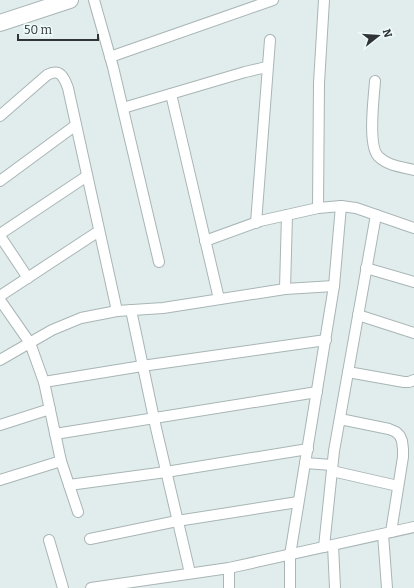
<svg xmlns="http://www.w3.org/2000/svg" width="414" height="588" font-family="Bitter,serif">
  <rect width="100%" height="100%" fill="#e1eded"/>
  <g fill="none" stroke-linecap="round" stroke-linejoin="round">
    <defs>
      <g id="minor">
        <polyline points="94,0 113,67 159,262"/>
        <polyline points="110,57 273,0"/>
        <path d="M375,81C374,97 367,147 379,157C388,166 403,167 414,170"/>
        <polyline points="171,94 219,299"/>
        <polyline points="123,108 245,72 267,67"/>
        <path d="M0,116L47,75C60,68 64,77 68,88L117,311"/>
        <polyline points="0,181 76,125"/>
        <polyline points="318,208 319,83 324,0"/>
        <polyline points="256,223 270,40"/>
        <polyline points="0,234 87,176"/>
        <polyline points="0,236 28,278"/>
        <polyline points="205,241 260,221 318,208 341,206 356,208 414,228"/>
        <polyline points="366,268 414,282"/>
        <polyline points="285,289 287,215"/>
        <polyline points="0,296 99,231"/>
        <polyline points="0,300 30,343 44,382 61,461 78,512"/>
        <polyline points="131,310 156,428 190,573"/>
        <polyline points="358,315 414,333"/>
        <polyline points="0,360 52,330 81,318 117,311 163,308 285,289 334,286"/>
        <polyline points="348,372 404,382 409,382 414,380"/>
        <polyline points="44,382 142,366 326,340"/>
        <polyline points="340,419 389,429 396,432 400,436 402,441 403,449 403,457 391,532"/>
        <polyline points="0,425 50,409"/>
        <polyline points="55,434 317,392"/>
        <polyline points="305,463 332,465"/>
        <polyline points="332,471 398,486"/>
        <polyline points="0,480 61,461"/>
        <polyline points="69,485 166,472 308,449"/>
        <polyline points="383,534 387,588"/>
        <polyline points="90,539 177,521 298,502"/>
        <polyline points="49,540 63,588"/>
        <polyline points="333,545 335,588"/>
        <polyline points="324,547 334,451 376,215"/>
        <polyline points="229,568 229,588"/>
        <polyline points="91,588 229,568 414,527"/>
        <polyline points="290,588 290,555 334,286 341,206"/>
      </g>
      <polyline id="primary" points="0,23 70,0"/>
    </defs>
    <use href="#minor" stroke="#a9b5b5" stroke-width="12"/>
    <use href="#primary" stroke="#a9b5b5" stroke-width="18"/>
    <use href="#minor" stroke="#fff" stroke-width="10"/>
    <use href="#primary" stroke="#fff" stroke-width="16"/>
  </g>
  <g transform="translate(378 36) rotate(73)" stroke="#eefafa" stroke-width="3" paint-order="stroke">
  <path d="M0-3L7 15L0 10L-7 15Z" fill="#303435"/>
  <text y="-6" font-size="11" font-weight="bold" text-anchor="middle" fill="#303435">N</text>
  </g>
  <path d="M18 34v6h80v-6" fill="none" stroke="#303435" stroke-width="2"/>
  <text x="24" y="34" font-size="12" fill="#303435" stroke="#eefafa" stroke-width="3" paint-order="stroke">50 m</text>
</svg>
